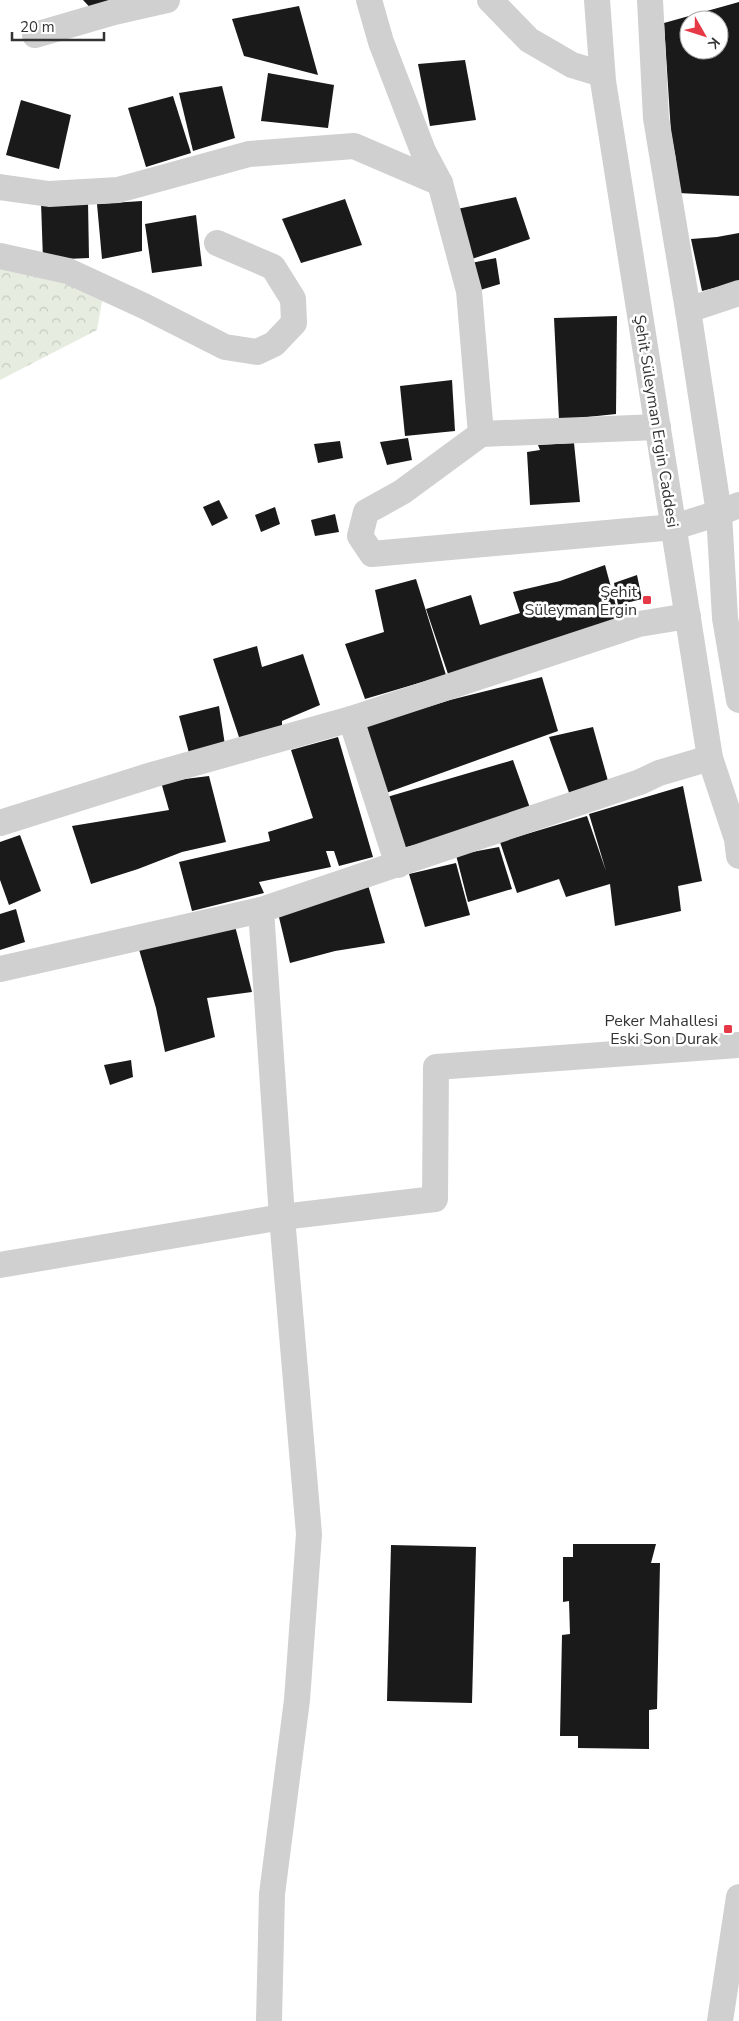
<svg xmlns="http://www.w3.org/2000/svg" width="739" height="2021" font-family="'Nunito Sans',sans-serif">
  <defs>
    <pattern id="forest-crowns" width="20" height="18" patternUnits="userSpaceOnUse" patternTransform="scale(1.25)"><rect width="20" height="18" fill="#e6ecdf"/><path d="M2 6a3 3 0 1 1 6 0M12 15a3 3 0 1 1 6 0" fill="none" stroke="#c6cbc0"/></pattern>
  </defs>
  <rect width="100%" height="100%" fill="#fff"/>
  <polygon fill="url(#forest-crowns)" points="3,263 103,296 97,330 0,380 0,265"/>
  <g fill="#1a1a1a" fill-rule="evenodd">
    <polygon points="83,0 115,0 97,15"/>
    <path d="M739,2V196L678,193L676,160L671,133L664,23ZM689,20H719V50H689Z"/>
    <polygon points="299,6 318,75 244,56 232,19"/>
    <polygon points="465,60 476,120 430,126 418,64"/>
    <polygon points="268,73 334,85 328,128 261,121"/>
    <polygon points="222,86 235,138 193,151 179,93"/>
    <polygon points="173,96 191,153 146,167 128,108"/>
    <polygon points="21,100 71,115 59,169 6,155"/>
    <polygon points="516,197 530,239 472,259 457,209"/>
    <polygon points="345,199 362,245 301,263 282,219"/>
    <polygon points="88,201 89,258 43,260 41,202"/>
    <polygon points="142,201 142,251 102,259 97,204"/>
    <polygon points="196,215 202,266 152,273 145,224"/>
    <polygon points="739,233 739,282 702,291 691,239 717,237"/>
    <polygon points="496,258 500,284 477,291 471,263"/>
    <polygon points="617,316 616,414 559,420 554,318"/>
    <polygon points="452,380 455,431 405,436 400,386"/>
    <polygon points="408,438 412,460 387,465 380,442"/>
    <polygon points="340,441 343,458 318,463 314,444"/>
    <polygon points="574,443 580,502 530,505 527,452 540,450 538,445"/>
    <polygon points="219,500 228,518 212,526 203,507"/>
    <polygon points="275,507 280,524 261,532 255,515"/>
    <polygon points="335,514 339,532 315,536 311,520"/>
    <polygon points="605,565 620,621 448,674 426,609 471,595 480,625 520,613 513,592 560,581"/>
    <polygon points="637,575 642,599 618,605 614,583"/>
    <polygon points="416,579 446,675 365,699 345,644 384,632 375,590"/>
    <polygon points="257,646 262,667 303,654 320,705 282,721 282,730 240,740 213,659"/>
    <polygon points="542,677 558,731 386,793 363,727 450,700"/>
    <polygon points="219,706 225,745 189,753 179,716"/>
    <polygon points="593,727 610,788 571,798 549,737"/>
    <polygon points="338,737 373,857 339,866 334,851 326,851 331,867 259,882 264,893 192,911 179,862 270,841 268,832 313,818 291,750"/>
    <polygon points="513,760 530,808 452,836 402,848 387,797"/>
    <polygon points="209,776 226,842 182,852 138,869 91,884 72,826 169,810 161,782"/>
    <polygon points="683,786 702,881 678,886 681,911 615,926 610,884 566,897 559,879 517,893 500,842 587,816 606,871 589,814"/>
    <polygon points="20,835 41,891 9,905 0,880 0,842"/>
    <polygon points="499,847 512,889 468,902 456,855"/>
    <polygon points="456,863 470,915 425,927 409,874"/>
    <polygon points="368,885 385,943 335,951 290,963 277,909"/>
    <polygon points="16,909 25,942 0,950 0,914"/>
    <polygon points="234,922 252,992 207,998 215,1037 165,1052 156,1008 138,946"/>
    <polygon points="131,1060 133,1077 110,1085 104,1065"/>
    <polygon points="573,1544 656,1544 651,1563 660,1563 657,1709 649,1710 649,1749 578,1748 578,1736 560,1736 562,1635 570,1634 569,1601 563,1602 563,1557 573,1557"/>
    <polygon points="391,1545 476,1547 472,1703 387,1701"/>
  </g>
  <g fill="none" stroke-linecap="round" stroke-linejoin="round">
    <g stroke="#d0d0d0" stroke-width="26">
      <polyline points="369,0 381,42 423,151 440,183 469,291 481,434 402,492 366,512 360,536 372,554 674,527 719,513 739,505"/>
      <polyline points="490,0 529,40 572,65 602,74"/>
      <polyline points="597,0 603,81 710,758 737,839 739,856"/>
      <polyline points="650,0 656,118 688,310 719,513 725,618 739,700"/>
      <polyline points="35,35 114,12 167,0"/>
      <polyline points="0,187 49,194 118,190 249,154 354,146 440,183"/>
      <polyline points="0,256 68,271 144,306 225,347 257,352 274,344 294,323 293,299 273,267 217,243"/>
      <polyline points="688,310 739,293"/>
      <polyline points="481,434 658,427"/>
      <polyline points="351,719 398,865"/>
      <polyline points="0,823 152,775 351,719 639,624 688,616"/>
      <polyline points="0,969 261,910"/>
      <polyline points="0,1265 282,1217 435,1199 436,1067 739,1045"/>
      <polyline points="269,2021 272,1894 297,1700 309,1534 282,1217 261,910 640,782 659,773 710,758"/>
      <polyline points="720,2021 739,1897"/>
    </g>
  </g>
  <g fill="#e63946" stroke="#fff" stroke-width="2">
    <rect x="642" y="595" width="10" height="10" rx="2.5"/>
    <rect x="723" y="1024" width="10" height="10" rx="2.5"/>
  </g>
  <g text-anchor="middle" stroke-width="5" stroke-linejoin="round" paint-order="stroke">
    <g font-size="16" fill="#333" stroke="#fff">
      <text transform="translate(657 421) rotate(81)" y="6">Şehit Süleyman Ergin Caddesi</text>
    </g>
    <g font-size="16" fill="#333" stroke="#fff" text-anchor="end">
      <text x="637" y="597">Şehit<tspan x="637" dy="18">Süleyman Ergin</tspan></text>
      <text x="718" y="1026">Peker Mahallesi<tspan x="718" dy="18">Eski Son Durak</tspan></text>
    </g>
  </g>
  <g transform="translate(704 35) rotate(129)"><circle r="24" fill="#ffffff" stroke="#adadad"/>
  <path d="M0-4L9 19L0 12L-9 19Z" fill="#e63946"/>
  <text y="-8" font-size="14" font-weight="bold" text-anchor="middle" fill="#333333">K</text>
  </g>
  <path d="M12 32v8h92v-8" fill="none" stroke="#333333" stroke-width="2.5"/>
  <text x="20" y="32" font-size="15" fill="#333333" stroke="#ffffff" stroke-width="4" paint-order="stroke">20 m</text>
</svg>
